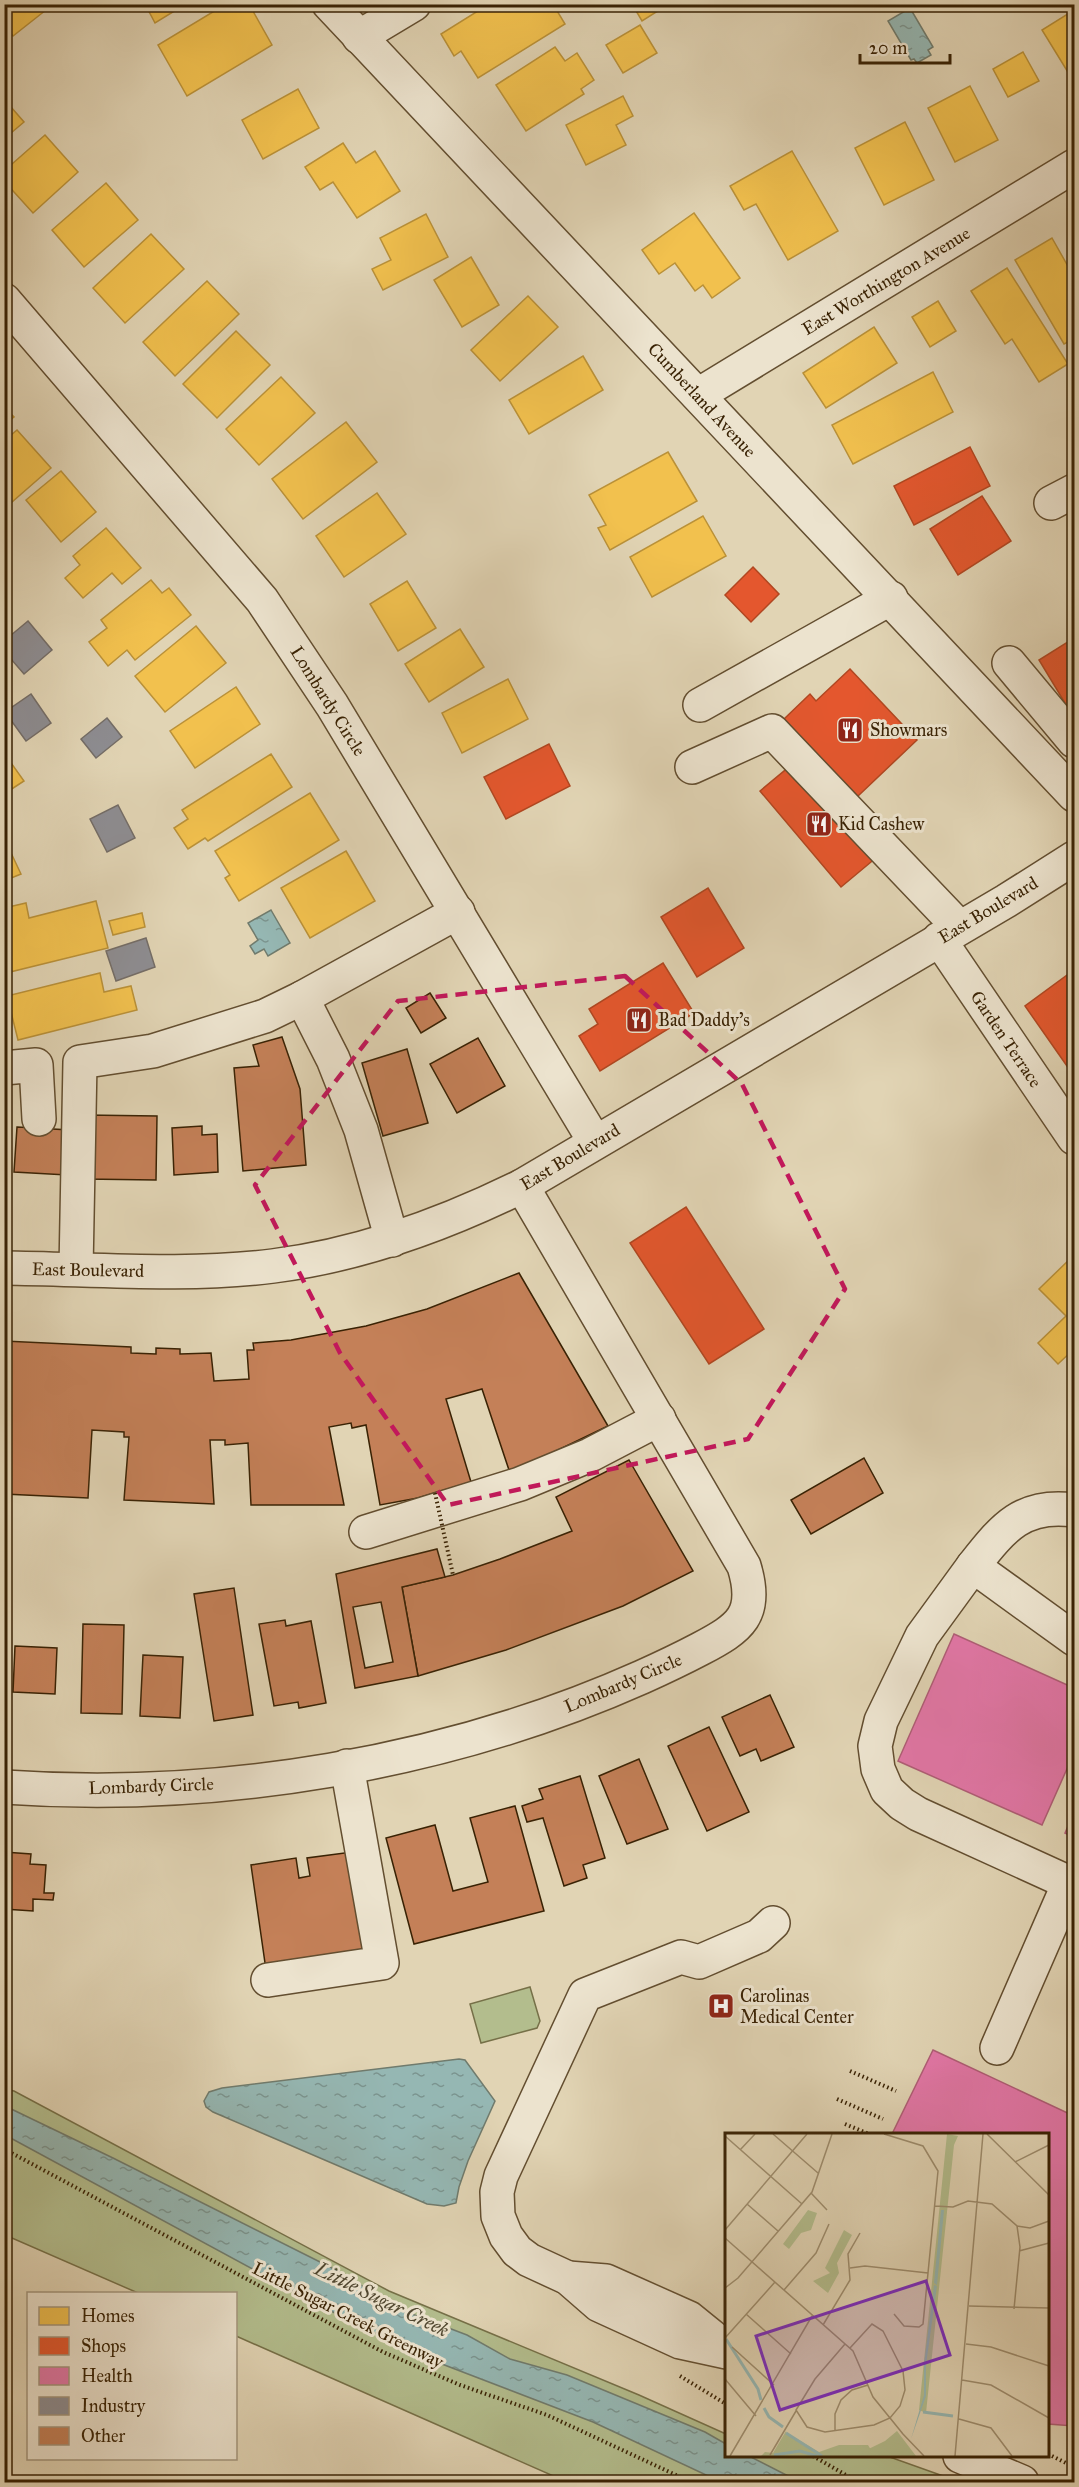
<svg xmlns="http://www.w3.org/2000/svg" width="1079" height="2487" font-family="'IM FELL Great Primer',serif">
  <defs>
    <pattern id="water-ripples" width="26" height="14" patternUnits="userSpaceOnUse" patternTransform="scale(1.5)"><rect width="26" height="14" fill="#95b7b3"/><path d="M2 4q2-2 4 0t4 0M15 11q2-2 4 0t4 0" fill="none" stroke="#7b948f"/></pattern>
  </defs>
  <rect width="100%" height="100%" fill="#e1d4b4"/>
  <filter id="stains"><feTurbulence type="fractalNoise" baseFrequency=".00333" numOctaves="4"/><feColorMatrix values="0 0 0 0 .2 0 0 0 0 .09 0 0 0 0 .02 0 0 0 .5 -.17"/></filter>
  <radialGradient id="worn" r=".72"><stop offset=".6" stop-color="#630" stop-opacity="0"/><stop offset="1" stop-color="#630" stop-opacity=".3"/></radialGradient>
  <g fill="#b3bd8d" stroke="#767048" stroke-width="1.5">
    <polygon points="530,1987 540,2021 537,2028 481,2043 470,2004"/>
    <polygon points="4,2089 14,2091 389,2291 639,2395 726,2434 726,2456 887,2456 960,2482 567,2482 236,2336 236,2294 138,2293 5,2235"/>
  </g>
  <g fill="url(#water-ripples)" stroke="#707b6d" stroke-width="1.5">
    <polygon points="910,8 933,47 928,50 931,55 917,63 914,59 911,60 888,21"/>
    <polygon points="271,910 290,943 268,956 264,949 255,954 250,946 258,940 248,923"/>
    <polygon points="459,2059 465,2060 495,2101 468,2161 459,2187 456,2203 444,2206 427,2204 213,2112 206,2107 204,2101 209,2092 222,2088"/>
    <polygon points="5,2106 113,2158 334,2269 404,2311 467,2335 510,2359 567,2375 705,2432 726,2444 726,2456 749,2456 800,2482 721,2482 593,2422 421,2356 321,2306 5,2135"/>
  </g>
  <g fill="#f2c14e" stroke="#ba9138" stroke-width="1.5">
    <polygon points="4,4 41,4 46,10 13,36 4,26"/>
    <polygon points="145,4 186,4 155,23"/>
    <polygon points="226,4 249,4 272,45 187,96 158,45"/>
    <polygon points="489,4 553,4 565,24 478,78 461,51 454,56 441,34"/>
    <polygon points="632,4 669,4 642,21"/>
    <polygon points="1074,10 1074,82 1042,30"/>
    <polygon points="640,25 657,53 623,73 606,45"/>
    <polygon points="555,47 565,61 577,53 594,80 581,89 584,94 526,131 496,85"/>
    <polygon points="1023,52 1039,81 1008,97 993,69"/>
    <polygon points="970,86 998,140 955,162 928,108"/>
    <polygon points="298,89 319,128 263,159 242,120"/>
    <polygon points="623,96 633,116 616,125 626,145 586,165 566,125"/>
    <polygon points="4,99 24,122 4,139"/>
    <polygon points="905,122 934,180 884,205 855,148"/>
    <polygon points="45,135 78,172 33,213 4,181 4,171"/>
    <polygon points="343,143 356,163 375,151 400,191 357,218 333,182 320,190 305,167"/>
    <polygon points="792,151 838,231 788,260 756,204 744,210 730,186"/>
    <polygon points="106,183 138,220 84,267 52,230"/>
    <polygon points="694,213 740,278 712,298 703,285 695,291 675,263 659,274 642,250"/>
    <polygon points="426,214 448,257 383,290 372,269 391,260 380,238"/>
    <polygon points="151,234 184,269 125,323 93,288"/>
    <polygon points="1052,238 1074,277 1074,339 1064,344 1015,260"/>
    <polygon points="471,257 499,305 462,327 434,280"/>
    <polygon points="1007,268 1068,364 1039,382 1012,339 1005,344 971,291"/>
    <polygon points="207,281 239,314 175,376 143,342"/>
    <polygon points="528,296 558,327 500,381 471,350"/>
    <polygon points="938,301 956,331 930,347 912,317"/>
    <polygon points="874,327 897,363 826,408 803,373"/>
    <polygon points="236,331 270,365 217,418 183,384"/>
    <polygon points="583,356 603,390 529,434 509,400"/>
    <polygon points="933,372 953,412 853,464 832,425"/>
    <polygon points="281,377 315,413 259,465 226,429"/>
    <polygon points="4,407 14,417 4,425"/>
    <polygon points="346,422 377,462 303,519 272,479"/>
    <polygon points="17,430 51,468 4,509 4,441"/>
    <polygon points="668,452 697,501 610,550 598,528 606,525 589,495"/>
    <polygon points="61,471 96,512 61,542 26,500"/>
    <polygon points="377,493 406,534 344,577 316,536"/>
    <polygon points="703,516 726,556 652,597 630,557"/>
    <polygon points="106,528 141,568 122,584 112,573 83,598 65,578 80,565 73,556"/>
    <polygon points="151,580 162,593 169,588 191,615 135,660 127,650 108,666 89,642 107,628 101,620"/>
    <polygon points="407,581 436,628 398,651 370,604"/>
    <polygon points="196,626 226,663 165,712 135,676"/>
    <polygon points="460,629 484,667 429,702 405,664"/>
    <polygon points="508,679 528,719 462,753 442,713"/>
    <polygon points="236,687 260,724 195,768 170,731"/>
    <polygon points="4,753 24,781 4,794"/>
    <polygon points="271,754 292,787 208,841 205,838 188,849 174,828 188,819 182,810"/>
    <polygon points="310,793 339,840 239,901 225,878 230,875 215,851"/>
    <polygon points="4,838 21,874 4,881"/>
    <polygon points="346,851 375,901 310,938 281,888"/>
    <polygon points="96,901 108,948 10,972 4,952 4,908 26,903 29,918"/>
    <polygon points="142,913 145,927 113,935 109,921"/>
    <polygon points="100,973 104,992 131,986 137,1010 18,1040 7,996"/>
    <polygon points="1074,1255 1074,1349 1058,1364 1038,1343 1066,1316 1039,1289"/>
  </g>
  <g fill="#e4572e" stroke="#b14721" stroke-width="1.5">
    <polygon points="970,447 990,486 914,525 894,486"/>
    <polygon points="982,496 1011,541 958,575 930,529"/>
    <polygon points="753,567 779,594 751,622 725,595"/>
    <polygon points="1074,638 1074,718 1039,660"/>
    <polygon points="850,669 917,740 857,797 784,719 810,694 816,701"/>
    <polygon points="549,744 570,786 506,819 484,777"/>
    <polygon points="796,761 877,857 841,887 760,791"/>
    <polygon points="708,888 744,948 697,977 661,917"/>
    <polygon points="663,963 694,1013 600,1071 579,1036 598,1024 589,1009"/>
    <polygon points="1074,970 1074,1076 1025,1006"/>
    <polygon points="686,1207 764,1329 709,1364 630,1243"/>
  </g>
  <g fill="#e377a8" stroke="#b05e77" stroke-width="1.5">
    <polygon points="954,1634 1074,1688 1074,1753 1042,1825 898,1761"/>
    <polygon points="1074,1812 1074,1837 1065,1833"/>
    <polygon points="933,2050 1074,2116 1074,2426 1048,2424 1048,2134 892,2134"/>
  </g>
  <g fill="#8d8d92" stroke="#746d67" stroke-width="1.5">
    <polygon points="28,621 52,650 24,674 4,651 4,641"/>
    <polygon points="31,694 51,723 26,741 5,712"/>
    <polygon points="107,718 122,737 96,758 81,739"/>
    <polygon points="118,805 135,838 107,852 90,819"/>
    <polygon points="146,938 155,967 116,981 106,951"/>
  </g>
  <g fill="#c48058" stroke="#392204" stroke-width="1.5" fill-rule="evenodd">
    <polygon points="430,993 446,1018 421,1033 406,1008"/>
    <polygon points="282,1037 300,1089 306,1165 243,1171 234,1068 259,1066 253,1045"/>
    <polygon points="478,1038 505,1086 457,1113 430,1064"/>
    <polygon points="407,1049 428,1123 383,1136 362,1063"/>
    <polygon points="85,1115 157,1116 156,1180 84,1179"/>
    <polygon points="202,1126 202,1135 217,1134 218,1172 174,1175 172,1128"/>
    <polygon points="17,1127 70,1130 67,1175 14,1172"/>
    <polygon points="519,1273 608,1426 527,1465 509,1470 482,1389 446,1399 471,1482 418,1498 380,1505 366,1425 352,1428 351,1423 329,1427 344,1505 251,1505 248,1443 225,1445 225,1440 210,1440 214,1504 124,1500 129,1437 124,1437 124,1432 92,1430 88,1498 4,1494 4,1341 131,1347 131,1353 156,1354 156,1348 180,1349 180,1354 211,1353 214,1381 249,1379 247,1350 254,1350 253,1343 291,1340 366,1326 427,1309"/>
    <polygon points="864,1458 883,1493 811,1534 791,1500"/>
    <polygon points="629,1460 693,1571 623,1606 506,1650 418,1676 402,1587 453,1575 500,1559 572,1531 556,1497"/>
    <path d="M437,1549L445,1577L402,1587L418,1676L355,1688L336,1574ZM381,1602L393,1662L365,1668L353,1607Z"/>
    <polygon points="234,1588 253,1715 214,1721 194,1594"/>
    <polygon points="285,1620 286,1626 311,1621 326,1703 299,1708 298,1702 274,1706 259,1624"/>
    <polygon points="83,1624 124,1625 122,1714 81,1713"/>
    <polygon points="15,1646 57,1648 55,1694 13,1692"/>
    <polygon points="143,1655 183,1657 180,1718 140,1716"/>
    <polygon points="770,1695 794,1747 761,1761 756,1749 740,1756 722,1717"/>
    <polygon points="709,1727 749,1812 707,1831 668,1746"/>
    <polygon points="639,1759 668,1829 627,1844 599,1776"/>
    <polygon points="580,1776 605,1858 583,1865 587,1878 564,1886 543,1818 527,1822 522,1806 543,1799 539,1789"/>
    <polygon points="515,1806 544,1911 414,1944 386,1838 435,1825 453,1891 488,1882 470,1818"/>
    <polygon points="4,1852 31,1854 30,1864 46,1865 44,1893 54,1893 53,1900 33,1899 33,1911 4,1909"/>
    <polygon points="352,1852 373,1954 266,1970 251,1865 296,1858 299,1878 310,1876 307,1858"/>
  </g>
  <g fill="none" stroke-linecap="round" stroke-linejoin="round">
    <defs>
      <g id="minor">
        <polyline points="329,4 1074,795"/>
        <polyline points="359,37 414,4"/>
        <polyline points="4,300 262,600 332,705 595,1142"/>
        <polyline points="698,395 1074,166"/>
        <polyline points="1051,503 1074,491"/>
        <polyline points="1009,663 1074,741"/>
        <polyline points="700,705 891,598"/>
        <polyline points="692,767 772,731 959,927"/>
        <polyline points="939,939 1074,1138"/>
        <polyline points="302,998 333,1059 361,1130 392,1240"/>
        <polyline points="4,1068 36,1065 39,1119"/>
        <path d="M4,1268C93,1269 184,1277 273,1266C361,1255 443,1225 522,1186L1006,901L1074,858"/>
        <polyline points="76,1269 80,1062 153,1051 265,1016 302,998 458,912"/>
        <polyline points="366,1532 520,1484 590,1455 659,1419"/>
        <path d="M973,1566C1003,1528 1022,1503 1074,1510"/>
        <polyline points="1074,1639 973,1566 922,1636 881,1721 875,1746 878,1769 887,1790 902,1804 918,1814 1074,1885"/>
        <path d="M4,1787C218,1802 447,1764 642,1677C662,1668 681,1659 700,1649C740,1628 759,1615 744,1566L522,1186"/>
        <polyline points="268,1980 382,1963 347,1766"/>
        <polyline points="997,2048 1069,1883"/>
        <polyline points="568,2278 606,2281 689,2318 726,2348"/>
        <polyline points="726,2352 680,2342 599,2305 568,2278 529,2260 517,2251 506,2236 498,2216 497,2192 501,2176 585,1995 681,1957 699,1962 759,1936 773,1923"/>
        <polyline points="960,2456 1022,2482"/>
      </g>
    </defs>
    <use href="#minor" stroke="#634e30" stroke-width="36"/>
    <g stroke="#392204" stroke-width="4" stroke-dasharray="1.5 3" stroke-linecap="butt">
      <polyline points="850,2071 896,2091"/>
      <polyline points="837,2099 883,2119"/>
      <polyline points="845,2124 869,2134"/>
      <polyline points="4,2149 383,2352 460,2385 547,2415 691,2482"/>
      <polyline points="680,2376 726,2404"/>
      <polyline points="1048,2454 1074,2467"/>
      <polyline points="813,2456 858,2482"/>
    </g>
    <use href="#minor" stroke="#ece3ce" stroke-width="33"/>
    <polyline stroke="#392204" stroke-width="4" stroke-dasharray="1.5 3" stroke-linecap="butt" points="435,1493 453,1575"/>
  </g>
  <path fill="none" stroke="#c2185b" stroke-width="4.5" stroke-dasharray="12 8" stroke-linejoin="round" d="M625,976L742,1084L845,1289L748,1439L448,1505L340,1353L255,1185L398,1001Z"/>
  <defs>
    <symbol id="restaurant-square" viewBox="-11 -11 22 22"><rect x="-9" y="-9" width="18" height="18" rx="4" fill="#8f2418" stroke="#ece3ce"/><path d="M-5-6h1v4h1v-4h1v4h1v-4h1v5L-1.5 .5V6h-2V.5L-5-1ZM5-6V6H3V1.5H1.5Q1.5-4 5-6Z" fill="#fff"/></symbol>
    <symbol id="hospital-square" viewBox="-11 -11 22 22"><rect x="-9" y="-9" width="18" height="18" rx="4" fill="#8f2418" stroke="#ece3ce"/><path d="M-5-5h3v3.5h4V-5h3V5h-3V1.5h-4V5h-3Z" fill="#fff"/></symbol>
  </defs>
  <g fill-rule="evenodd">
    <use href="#restaurant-square" x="835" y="715" width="30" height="30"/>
    <use href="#restaurant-square" x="804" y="809" width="30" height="30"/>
    <use href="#restaurant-square" x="624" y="1005" width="30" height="30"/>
    <use href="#hospital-square" x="706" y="1991" width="30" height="30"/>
  </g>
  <g text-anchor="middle" stroke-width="6" stroke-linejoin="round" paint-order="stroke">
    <g font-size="18" fill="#392204" stroke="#ece3ce">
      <text transform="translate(886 281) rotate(-31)" y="6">East Worthington Avenue</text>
      <text transform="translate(702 400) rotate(47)" y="6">Cumberland Avenue</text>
      <text transform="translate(328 701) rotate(58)" y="6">Lombardy Circle</text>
      <text transform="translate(988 910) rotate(-31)" y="6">East Boulevard</text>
      <text transform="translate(1006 1039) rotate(56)" y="6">Garden Terrace</text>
      <text transform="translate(570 1157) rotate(-31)" y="6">East Boulevard</text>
      <text transform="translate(88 1270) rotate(1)" y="6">East Boulevard</text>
      <text transform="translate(623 1683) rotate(-23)" y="6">Lombardy Circle</text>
      <text transform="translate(151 1786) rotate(-2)" y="6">Lombardy Circle</text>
      <text transform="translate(348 2315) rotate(27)" y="6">Little Sugar Creek Greenway</text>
    </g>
    <g font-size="18" fill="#392204" stroke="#ece3ce" text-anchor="start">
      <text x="870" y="736">Showmars</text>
      <text x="838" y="830">Kid Cashew</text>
      <text x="658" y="1026">Bad Daddy's</text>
      <text x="740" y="2002">Carolinas<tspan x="740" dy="21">Medical Center</tspan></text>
    </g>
    <g font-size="20" font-style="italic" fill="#504730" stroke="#ece3ce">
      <text transform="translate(382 2299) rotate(26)" y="7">Little Sugar Creek</text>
    </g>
  </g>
  <g transform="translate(725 2133)">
    <rect width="324" height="324" fill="#e1d4b4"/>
    <path d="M222,1L233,3L229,12L201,280L194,277ZM61,298L62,304L96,323H36L40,319L48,320ZM172,298L191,323H129L160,308Z" fill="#b3bd8d"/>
    <path d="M83,77L92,80L86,97L76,100L64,116L58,111ZM119,97L127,102L112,130L114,140L103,160L88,148L105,140L100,135ZM62,300L94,319L114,312H143L146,317L133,323H92L73,318L52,323Z" fill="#b3bd8d"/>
    <path d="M216,77H219L212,152L209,150ZM209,152L212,153L201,232V263L186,306L199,262V231Z" fill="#95b7b3"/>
    <path fill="none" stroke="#95b7b3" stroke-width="3" d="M1,206L33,256L36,267M39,275L44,284L58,294M198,279L228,283M61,300L97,323M49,322L75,318L92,323"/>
    <path fill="none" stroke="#9e8d6e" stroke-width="1.5" d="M48,1L93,40M159,1L198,13L213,38L198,191L194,194L179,193L169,181M262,1L324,62M0,3L77,71M15,17L30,1M290,29L324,12M86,60L102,77M22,71L53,98M210,73L228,74L243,68L267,71L292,93L295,114L289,176M292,93L305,95L324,88M0,97L82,1M0,105L128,218L148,264L178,301M294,118L324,110M125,135L140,133L203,140M0,155L13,145L87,59L107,1M59,157L91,120L104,91M244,173L324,175M21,181L66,221M98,192L125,147L123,121L135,100M0,205L50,149M120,211L90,246L71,277L82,294L100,299L149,292L165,285L175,273L180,257L178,238L158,198L147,191L125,215M241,211L266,214L324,233M7,214L49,252M0,246L31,283M237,247L266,252L324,285M234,286L266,295L287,323M110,297V281L116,267L127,257L143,252M177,300L199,323M45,322L71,278M5,323L87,183M230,323L258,1"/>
    <path fill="#7b2cbf" fill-opacity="0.15" stroke="#7b2cbf" stroke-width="3" d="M201,148L225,222L55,277L31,203Z"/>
    <rect width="324" height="324" fill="none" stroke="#392204" stroke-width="3"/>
  </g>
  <rect width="1079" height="2487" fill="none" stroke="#e1d4b4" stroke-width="24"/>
  <rect x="6" y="6" width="1067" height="2475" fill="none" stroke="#392204" stroke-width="3"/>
  <rect x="12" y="12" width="1055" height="2463" fill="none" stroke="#392204" stroke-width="1.5"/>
  <rect x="27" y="2292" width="210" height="168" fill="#ece3ce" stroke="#a4967d" stroke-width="1.5"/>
  <rect x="39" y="2307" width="30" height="18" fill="#f2c14e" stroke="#a4967d" stroke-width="1.5"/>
  <text x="81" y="2322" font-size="18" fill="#392204">Homes</text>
  <rect x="39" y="2337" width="30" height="18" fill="#e4572e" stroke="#a4967d" stroke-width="1.5"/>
  <text x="81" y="2352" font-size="18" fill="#392204">Shops</text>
  <rect x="39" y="2367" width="30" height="18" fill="#e377a8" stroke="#a4967d" stroke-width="1.5"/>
  <text x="81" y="2382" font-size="18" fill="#392204">Health</text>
  <rect x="39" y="2397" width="30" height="18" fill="#8d8d92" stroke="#a4967d" stroke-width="1.5"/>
  <text x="81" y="2412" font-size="18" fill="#392204">Industry</text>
  <rect x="39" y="2427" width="30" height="18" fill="#c48058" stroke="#a4967d" stroke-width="1.5"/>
  <text x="81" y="2442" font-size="18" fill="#392204">Other</text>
  <path d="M860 54v9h90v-9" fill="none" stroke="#392204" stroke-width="3"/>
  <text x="869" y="54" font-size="18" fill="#392204" stroke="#ece3ce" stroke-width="4.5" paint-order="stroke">20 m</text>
  <rect width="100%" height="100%" filter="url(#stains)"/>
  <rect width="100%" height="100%" fill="url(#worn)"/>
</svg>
